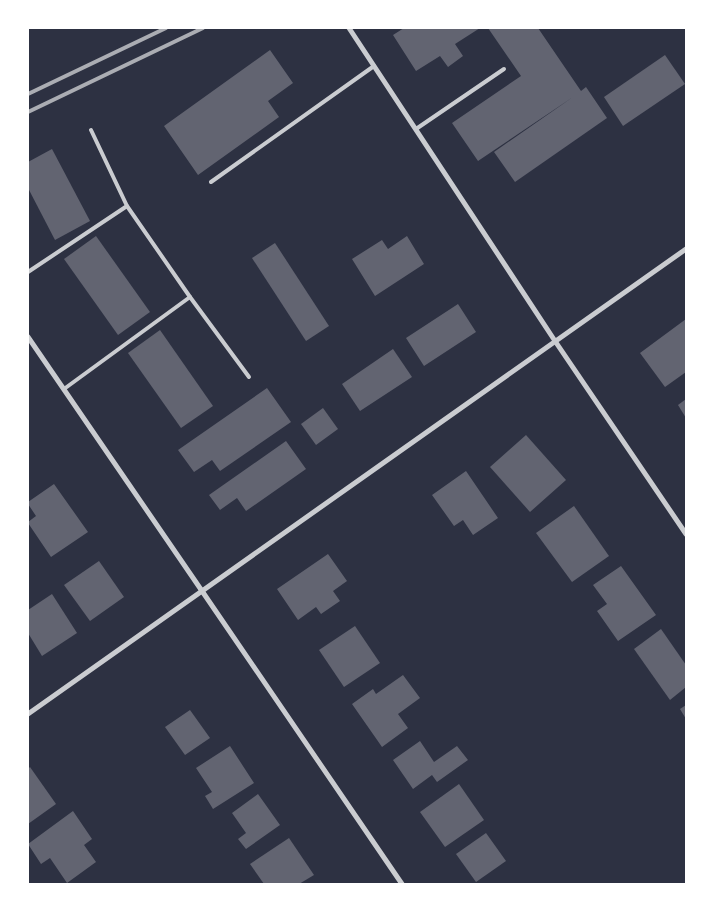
<svg xmlns="http://www.w3.org/2000/svg" width="714" height="912" font-family="'Times New Roman',serif">
  <rect width="100%" height="100%" fill="#2d3142"/>
  <g fill="#626471">
    <polygon points="404,28 480,28 455,44 463,56 448,67 440,56 416,71 393,35"/>
    <polygon points="488,28 538,28 581,91 586,87 607,118 515,182 494,152 573,97 478,161 452,123 521,76"/>
    <polygon points="270,50 293,83 268,101 279,117 198,175 164,126"/>
    <polygon points="665,55 685,84 623,126 604,97"/>
    <polygon points="52,149 90,221 55,240 28,188 28,162"/>
    <polygon points="96,236 150,312 118,335 64,259"/>
    <polygon points="407,236 424,264 375,296 352,259 382,240 388,249"/>
    <polygon points="275,243 329,326 306,341 252,258"/>
    <polygon points="458,304 476,332 424,366 406,338"/>
    <polygon points="686,319 686,372 665,387 640,353"/>
    <polygon points="160,330 213,406 181,428 128,353"/>
    <polygon points="393,349 412,377 360,411 342,384"/>
    <polygon points="267,388 291,422 220,471 212,460 194,472 178,450"/>
    <polygon points="686,399 686,418 678,405"/>
    <polygon points="323,408 338,429 316,445 301,424"/>
    <polygon points="526,435 566,480 530,512 490,467"/>
    <polygon points="286,441 306,469 246,511 237,498 220,510 209,495"/>
    <polygon points="466,471 498,518 473,535 463,520 454,526 432,495"/>
    <polygon points="54,484 88,532 51,557 28,523 28,522 36,516 28,504 28,502"/>
    <polygon points="574,506 609,556 572,582 536,533"/>
    <polygon points="328,554 347,581 333,591 340,601 321,614 316,607 298,620 277,589"/>
    <polygon points="99,561 124,597 90,621 64,585"/>
    <polygon points="621,566 656,615 618,641 597,611 607,604 593,585"/>
    <polygon points="52,594 77,633 42,656 28,633 28,610"/>
    <polygon points="355,626 380,663 344,687 319,650"/>
    <polygon points="661,629 686,665 686,687 670,700 634,649"/>
    <polygon points="403,675 420,698 398,714 408,728 382,747 352,704 373,689 376,694"/>
    <polygon points="686,705 686,719 680,709"/>
    <polygon points="190,710 210,738 185,755 165,727"/>
    <polygon points="420,741 434,762 457,746 468,760 437,782 432,775 413,789 393,760"/>
    <polygon points="230,746 254,783 213,809 205,796 212,792 196,768"/>
    <polygon points="30,767 56,804 28,824 28,769"/>
    <polygon points="459,784 484,820 445,847 420,812"/>
    <polygon points="258,794 280,825 246,849 238,839 246,833 232,813"/>
    <polygon points="73,811 92,839 84,845 96,862 67,883 50,858 41,864 28,844"/>
    <polygon points="486,833 506,861 476,882 456,854"/>
    <polygon points="289,838 314,875 299,884 264,884 250,864"/>
  </g>
  <g fill="none" stroke-linecap="round" stroke-linejoin="round">
    <g stroke="#caccd0" stroke-width="4">
      <polyline points="416,129 504,69"/>
      <polyline points="211,182 374,66"/>
      <polyline points="127,206 190,297"/>
      <polyline points="28,272 127,206 91,130"/>
      <polyline points="64,389 190,297 249,377"/>
    </g>
    <g stroke="#caccd0" stroke-width="5">
      <polyline points="349,28 555,341 686,534"/>
      <polyline points="28,337 202,591 402,884"/>
      <polyline points="28,714 686,249"/>
    </g>
    <g stroke="#abadb3" stroke-width="4">
      <polyline points="28,94 166,28"/>
      <polyline points="28,112 203,28"/>
    </g>
  </g>
  <rect width="714" height="912" fill="none" stroke="#ffffff" stroke-width="58"/>
</svg>
